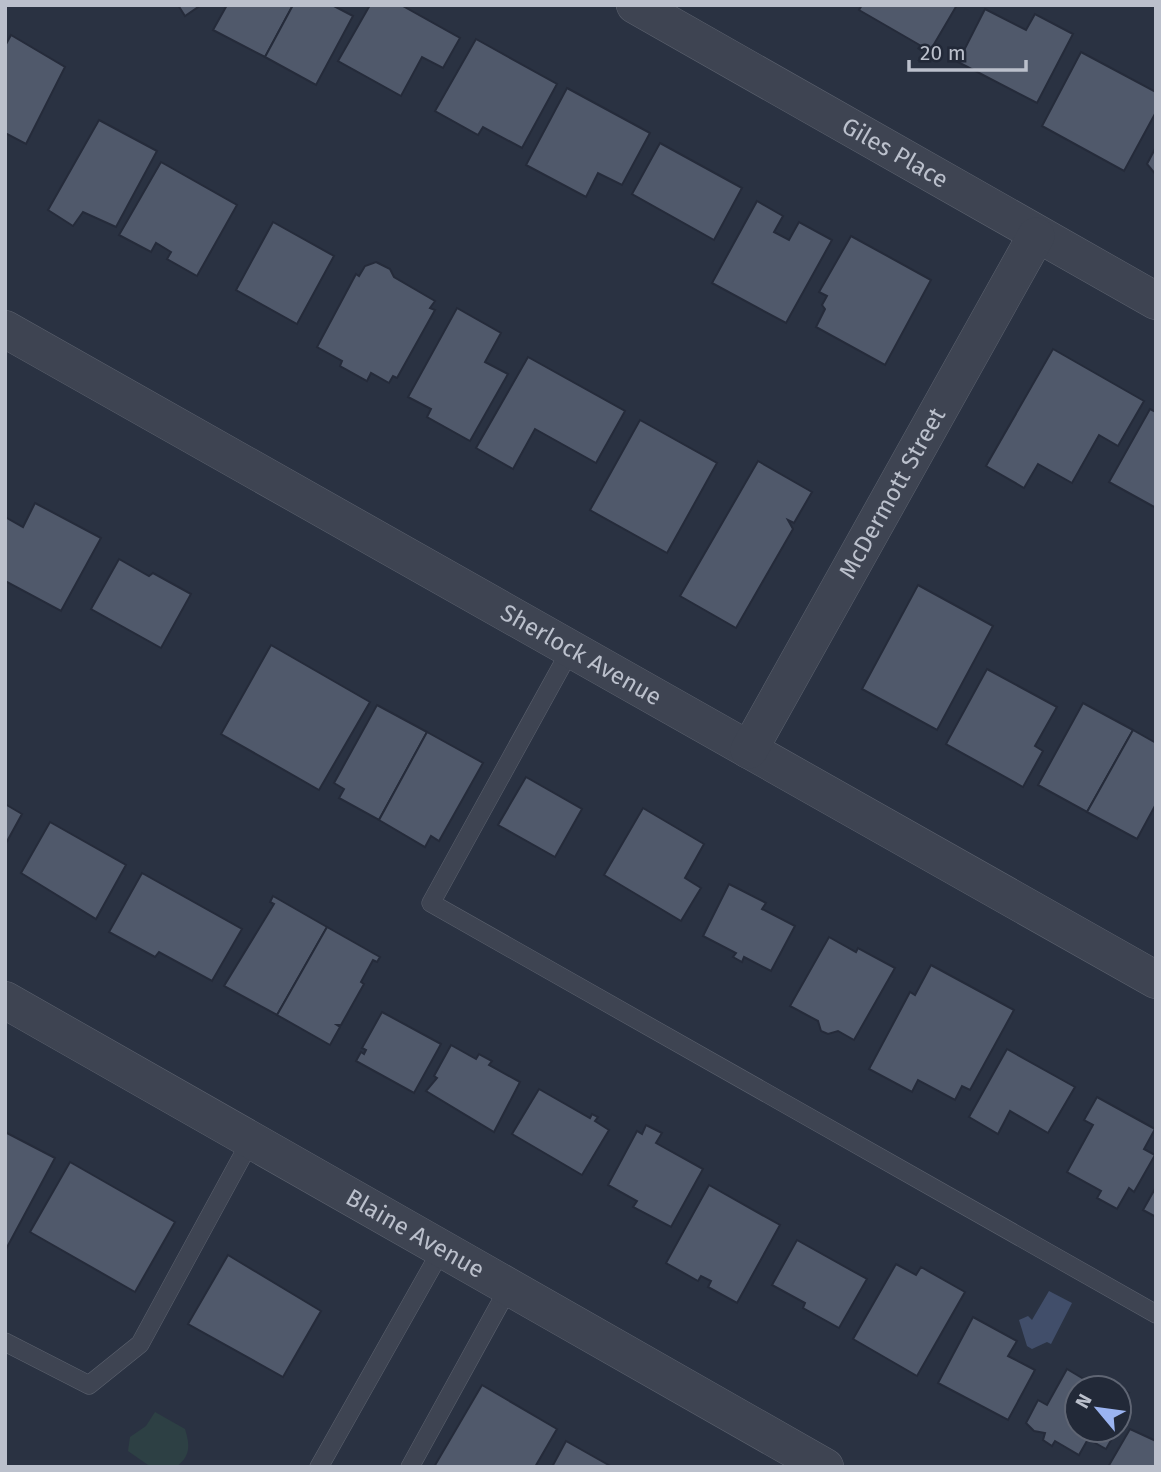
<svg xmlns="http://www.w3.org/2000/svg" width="1161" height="1472" font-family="'Fira Sans',sans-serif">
  <rect width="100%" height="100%" fill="#2a3242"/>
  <path fill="#2d4044" d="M155,1412L185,1429C190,1445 191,1456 176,1467H151L128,1451L130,1437L146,1426Z"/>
  <polygon fill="#414e6a" points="1049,1291 1072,1303 1051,1344 1047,1342 1032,1349 1027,1346 1019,1320 1028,1316 1032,1320"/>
  <g fill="#50596b" stroke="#252b3a" stroke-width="2">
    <polygon points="178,5 201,5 185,16"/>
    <polygon points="227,5 293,5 265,57 213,30"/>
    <polygon points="293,5 332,5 353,16 316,85 265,57"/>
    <polygon points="370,5 401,5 460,38 443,68 422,57 401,96 338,61"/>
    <polygon points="862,5 957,5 930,51 859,10"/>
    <polygon points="985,9 1026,30 1035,14 1073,34 1037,103 958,62"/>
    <polygon points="11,35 65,67 26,144 5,133 5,46"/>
    <polygon points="476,39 557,84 522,148 483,127 478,135 435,111"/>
    <polygon points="1081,52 1156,92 1156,112 1124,171 1042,126"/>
    <polygon points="567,88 650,133 622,185 598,173 586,197 526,165"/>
    <polygon points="99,120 157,151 116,227 83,212 73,226 48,210"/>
    <polygon points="660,143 742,188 714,240 632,194"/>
    <polygon points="1156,147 1156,175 1147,164"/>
    <polygon points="161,162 237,205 197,276 167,259 171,252 156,243 151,252 119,235"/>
    <polygon points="757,201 783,216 774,232 789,240 799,222 832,240 786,323 712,283"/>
    <polygon points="273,222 334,256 297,324 236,290"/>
    <polygon points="851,236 931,280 885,365 816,327 825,309 822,305 827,296 819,292"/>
    <polygon points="376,262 390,269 394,277 435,301 430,308 435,310 397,378 393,376 389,383 371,373 367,381 340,366 342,361 317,347 356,274 359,276 365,266"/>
    <polygon points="457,308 501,333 485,362 508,374 470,441 427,417 431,409 408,397"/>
    <polygon points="1053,349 1144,401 1118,446 1099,435 1072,483 1038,464 1024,488 986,466"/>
    <polygon points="528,357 625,411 596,463 535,429 513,469 476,448"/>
    <polygon points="1150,409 1156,412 1156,508 1109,482"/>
    <polygon points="640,420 717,463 667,553 590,510"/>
    <polygon points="758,461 812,492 794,523 788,520 793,529 736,628 680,596"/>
    <polygon points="35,503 101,538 61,611 5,581 5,517 23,527"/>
    <polygon points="119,559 149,576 153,573 191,594 161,648 91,609"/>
    <polygon points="918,585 993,626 937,730 862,689"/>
    <polygon points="271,645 370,702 319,790 221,734"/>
    <polygon points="987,669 1057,707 1035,746 1043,751 1023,787 946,744"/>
    <polygon points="1083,703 1133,730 1087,812 1038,785"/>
    <polygon points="377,705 427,732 379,820 339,798 344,789 334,783"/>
    <polygon points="1133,730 1156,743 1156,804 1137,839 1087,812"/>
    <polygon points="427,732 483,763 439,841 431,836 425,847 379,820"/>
    <polygon points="526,777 582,809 555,857 498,825"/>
    <polygon points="5,804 22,814 5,845"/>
    <polygon points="643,808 704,844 685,878 701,888 681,921 604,875"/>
    <polygon points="50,822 126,865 96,919 21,873"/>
    <polygon points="142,873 242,929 212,981 159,952 155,957 109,932"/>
    <polygon points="729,884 766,903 762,909 795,926 771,971 744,957 742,962 733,957 736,953 703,936"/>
    <polygon points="273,896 327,927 277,1015 224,986 274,904 270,902"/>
    <polygon points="327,927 380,957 377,962 373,960 361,982 364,984 341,1025 337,1025 340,1027 330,1045 277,1015"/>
    <polygon points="829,937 856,952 858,948 895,968 854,1040 838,1031 828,1034 821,1031 818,1021 790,1006"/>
    <polygon points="931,965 1014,1010 970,1090 962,1086 955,1100 918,1080 912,1092 869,1069 910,992 915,995"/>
    <polygon points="382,1012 441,1044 414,1093 356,1061 361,1052 364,1054 366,1050 362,1048"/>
    <polygon points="451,1045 476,1059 479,1054 492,1061 489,1065 520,1082 494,1132 426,1091 437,1078 434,1076"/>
    <polygon points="1007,1049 1075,1087 1048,1133 1010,1111 998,1134 969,1117"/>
    <polygon points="539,1089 590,1118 592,1114 598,1117 595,1121 609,1130 582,1175 512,1134"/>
    <polygon points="1097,1097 1155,1129 1144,1149 1155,1155 1134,1192 1129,1188 1117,1209 1097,1198 1101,1191 1067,1172 1093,1125 1084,1120"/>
    <polygon points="646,1125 662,1133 656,1143 703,1169 671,1227 633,1207 637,1201 608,1185 637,1131 642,1134"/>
    <polygon points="5,1132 55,1158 5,1251"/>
    <polygon points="70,1162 175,1222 135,1292 30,1232"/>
    <polygon points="709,1185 780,1225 737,1303 708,1287 711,1281 701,1276 698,1281 666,1263"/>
    <polygon points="1156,1187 1156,1217 1143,1210"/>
    <polygon points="797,1240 867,1279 839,1328 803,1308 805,1303 772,1285"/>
    <polygon points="228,1255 321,1311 283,1377 188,1324"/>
    <polygon points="896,1264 916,1275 921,1267 965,1292 917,1376 853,1339"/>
    <polygon points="973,1317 1017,1341 1008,1356 1035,1370 1008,1420 938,1383"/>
    <polygon points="1067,1369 1089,1382 1091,1378 1105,1386 1109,1382 1129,1393 1122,1405 1129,1409 1119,1426 1119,1388 1077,1388 1077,1430 1117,1430 1106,1449 1088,1439 1079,1455 1055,1441 1052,1446 1043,1440 1045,1433 1034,1431 1026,1423 1038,1400 1047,1405"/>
    <polygon points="482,1385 557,1429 535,1467 434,1467"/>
    <polygon points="1130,1429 1156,1441 1156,1467 1108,1467"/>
    <polygon points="566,1441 612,1467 552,1467"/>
  </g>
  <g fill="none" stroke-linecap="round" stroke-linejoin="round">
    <defs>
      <g id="service">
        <polyline points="571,649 431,903 1156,1314"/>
        <polyline points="5,1342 89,1385 140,1344 251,1140"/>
        <polyline points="319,1467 442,1249"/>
        <polyline points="410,1467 509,1287"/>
      </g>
      <g id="minor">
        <path id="s1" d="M635,5L1156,301"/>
        <path id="s2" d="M5,329L1156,980"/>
        <path id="s3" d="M749,750L1036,236"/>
        <path id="s4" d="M5,1000L825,1467"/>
      </g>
    </defs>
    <use href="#service" stroke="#5c626f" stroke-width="19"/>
    <use href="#minor" stroke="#5c626f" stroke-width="38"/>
    <use href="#service" stroke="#3e4452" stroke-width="18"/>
    <use href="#minor" stroke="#3e4452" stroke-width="37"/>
  </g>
  <g text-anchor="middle" stroke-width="7" stroke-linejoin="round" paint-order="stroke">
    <g font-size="24" fill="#bbc0cc" stroke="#222938">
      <text dy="8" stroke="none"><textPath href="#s1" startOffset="299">Giles Place</textPath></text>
      <text dy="8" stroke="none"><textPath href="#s3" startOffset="294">McDermott Street</textPath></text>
      <text dy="8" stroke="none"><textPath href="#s2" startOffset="662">Sherlock Avenue</textPath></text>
      <text dy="8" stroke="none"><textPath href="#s4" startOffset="472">Blaine Avenue</textPath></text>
    </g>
  </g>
  <rect width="1161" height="1472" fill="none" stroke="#bbc0cc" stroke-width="14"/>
  <g transform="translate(1098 1409) rotate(299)"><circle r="33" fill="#222938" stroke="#5f6573" stroke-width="2"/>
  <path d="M0-5L12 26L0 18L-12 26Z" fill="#9bb4f1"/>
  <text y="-10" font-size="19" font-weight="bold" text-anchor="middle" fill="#bbc0cc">N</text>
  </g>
  <path d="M909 60v10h117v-10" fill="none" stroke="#bbc0cc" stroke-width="3.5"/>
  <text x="920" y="60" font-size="21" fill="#bbc0cc" stroke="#222938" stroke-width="5" paint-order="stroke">20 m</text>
</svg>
